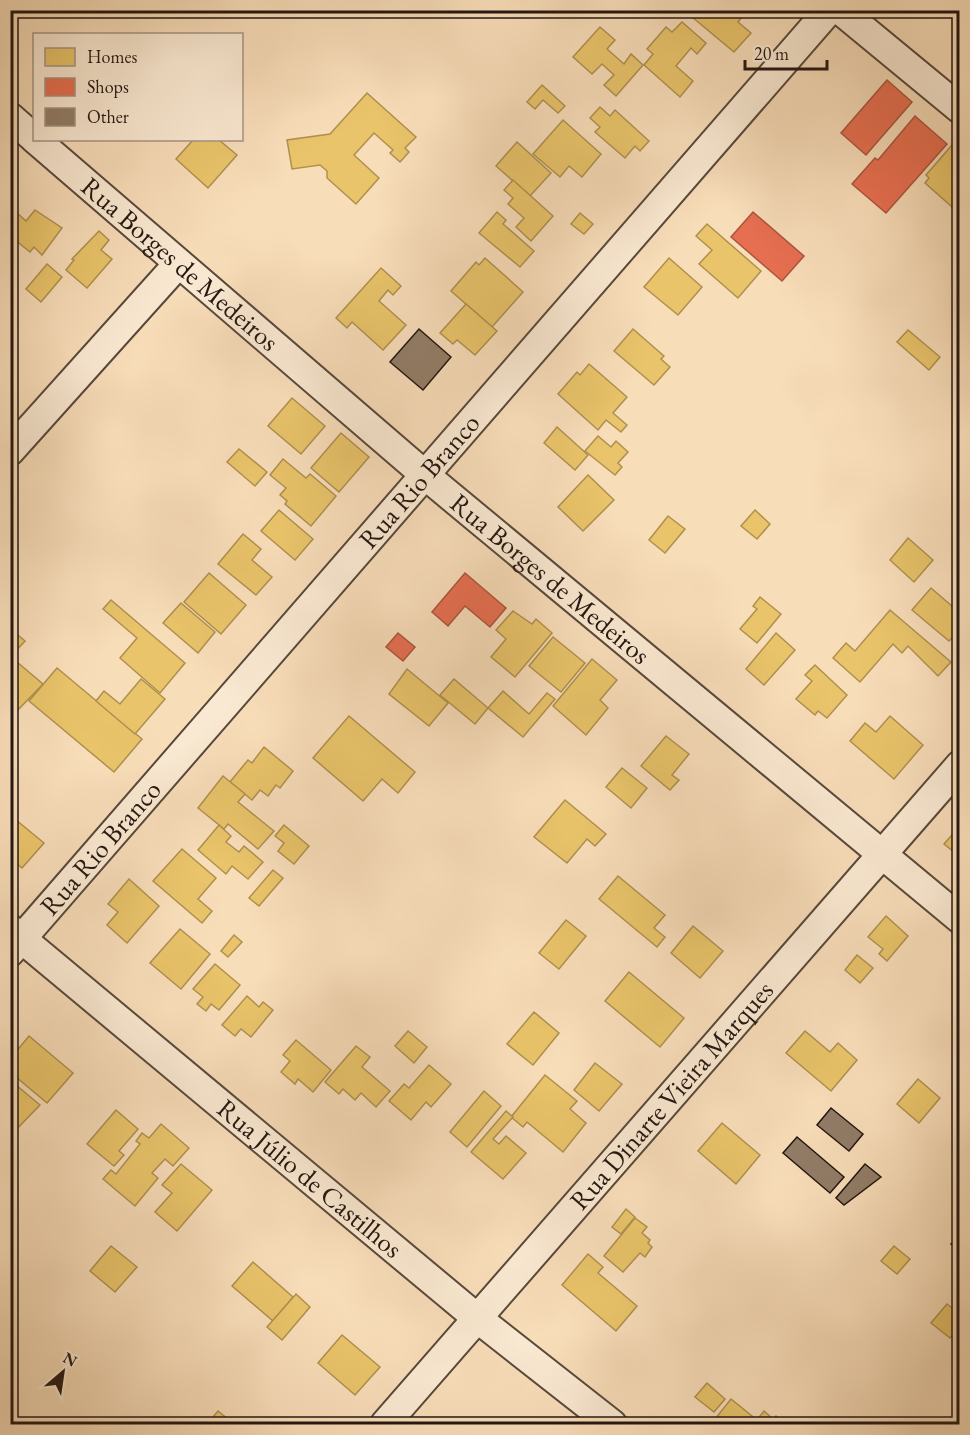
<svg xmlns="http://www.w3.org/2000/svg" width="970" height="1435" font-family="'EB Garamond',serif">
  <rect width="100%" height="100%" fill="#f8ddb9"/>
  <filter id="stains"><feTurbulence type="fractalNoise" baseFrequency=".00333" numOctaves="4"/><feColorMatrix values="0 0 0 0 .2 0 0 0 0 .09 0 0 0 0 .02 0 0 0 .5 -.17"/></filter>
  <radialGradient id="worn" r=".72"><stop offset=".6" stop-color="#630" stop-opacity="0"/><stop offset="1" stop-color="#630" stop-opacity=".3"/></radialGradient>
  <g fill="#e9c46a" stroke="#ae904f" stroke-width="1.5">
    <polygon points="698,10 735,10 742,17 738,22 751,33 734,52 692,17"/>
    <polygon points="943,10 960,10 960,24"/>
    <polygon points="682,22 706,43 697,54 691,48 676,66 693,81 680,97 644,65 653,54 647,49 666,27 672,32"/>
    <polygon points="600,27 615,40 607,49 624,64 631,54 643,65 616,96 604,85 614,75 602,64 592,74 573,57"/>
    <polygon points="542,85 565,106 558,113 543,100 535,109 527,102"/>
    <polygon points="367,93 416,137 405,148 409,152 400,162 390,153 393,150 374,133 354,155 379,178 356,204 327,178 327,171 320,165 292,169 287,140 330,134"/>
    <polygon points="600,107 610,116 615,110 649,141 640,151 635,146 625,158 595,132 600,127 590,118"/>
    <polygon points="563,120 601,154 582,177 569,166 560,177 533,154"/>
    <polygon points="959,137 960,198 952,207 925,183 929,178 926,175"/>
    <polygon points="193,140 219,140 237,155 208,188 176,159"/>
    <polygon points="517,142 551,173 530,196 496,166"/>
    <polygon points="513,180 553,216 531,241 516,227 524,218 508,204 513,198 504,190"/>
    <polygon points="35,210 62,228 42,255 34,247 30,252 10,236 10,218 16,212 26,221"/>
    <polygon points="497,212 506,220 503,224 534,251 520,267 479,233"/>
    <polygon points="580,213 593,224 584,234 571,224"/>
    <polygon points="707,224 761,271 738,298 699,264 712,250 696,236"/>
    <polygon points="99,231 109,240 101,250 112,259 87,288 66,270 74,260 72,259"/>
    <polygon points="485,258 523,292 492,327 451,291 476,262 479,265"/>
    <polygon points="669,258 702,287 678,315 644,287"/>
    <polygon points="47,264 62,277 41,302 26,289"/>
    <polygon points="381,268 401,286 393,295 388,290 379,301 406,325 383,350 352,322 347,328 336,318"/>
    <polygon points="466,304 497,331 475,355 457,340 453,344 440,333"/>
    <polygon points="633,329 664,356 661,359 670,367 654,385 614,351"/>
    <polygon points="908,330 940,357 929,370 897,342"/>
    <polygon points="589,364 627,397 613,413 627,425 621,432 606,420 598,430 558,394 577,372 580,375"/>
    <polygon points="292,398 325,426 301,454 268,426"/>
    <polygon points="557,427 588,455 575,470 544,443"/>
    <polygon points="341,433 369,457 339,492 311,468"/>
    <polygon points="598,436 611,447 616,441 628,452 618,463 622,467 615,475 585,451"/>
    <polygon points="239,449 267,472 255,486 227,462"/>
    <polygon points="283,459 306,478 310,474 336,496 311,526 285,504 287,501 280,495 286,488 270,475"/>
    <polygon points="588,475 614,500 583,531 558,507"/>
    <polygon points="279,510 313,539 295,560 261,531"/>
    <polygon points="755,510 770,524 757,539 741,526"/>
    <polygon points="668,516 685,529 665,553 649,540"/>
    <polygon points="243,534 261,549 252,560 272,577 256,595 218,564"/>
    <polygon points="908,538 933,560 914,582 890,560"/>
    <polygon points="209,573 246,605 221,634 184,602"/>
    <polygon points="931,588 960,613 960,630 949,641 912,610"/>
    <polygon points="760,597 781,614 757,643 740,629 757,609 753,606"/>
    <polygon points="111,600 185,663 160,693 120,658 137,638 103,609"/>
    <polygon points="181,603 215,632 198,653 163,623"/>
    <polygon points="890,610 951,662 938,676 908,646 902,653 893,644 860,682 833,658 846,643 855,651"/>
    <polygon points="513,611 532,624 536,619 552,633 515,677 491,657 506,639 496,630"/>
    <polygon points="776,633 795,650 764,685 746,669"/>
    <polygon points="18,635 25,641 10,657 10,644"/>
    <polygon points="553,637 585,663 561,692 529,666"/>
    <polygon points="592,659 617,680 600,700 608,708 586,735 553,706"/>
    <polygon points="17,662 43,684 15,713 10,709 10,664 14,667"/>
    <polygon points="815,665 847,695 827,718 818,711 815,715 796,699 812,681 805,675"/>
    <polygon points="57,668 142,739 114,772 29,701"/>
    <polygon points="407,669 448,703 429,726 389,694"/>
    <polygon points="141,679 165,699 135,734 96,701 104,691 120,704"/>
    <polygon points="454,679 488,708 475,724 440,695"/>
    <polygon points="503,691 529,714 547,693 555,699 523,737 488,708"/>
    <polygon points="349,716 415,772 398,793 382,779 363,801 313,758"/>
    <polygon points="890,716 923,745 894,779 850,741 865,723 876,732"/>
    <polygon points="666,736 689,754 672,775 679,780 670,790 641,766"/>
    <polygon points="264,747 293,771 280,788 276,785 268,796 260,790 252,800 230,782 248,760 252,763"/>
    <polygon points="622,768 647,788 631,808 606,787"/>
    <polygon points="223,776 245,794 238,802 274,831 258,849 228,824 224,829 198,808"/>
    <polygon points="565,800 606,834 595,846 587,839 567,863 534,837"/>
    <polygon points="10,815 44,843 22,868 10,858"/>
    <polygon points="219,825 231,836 226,842 239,852 244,846 263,862 248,879 232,866 226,874 198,850"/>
    <polygon points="284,825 309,846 294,864 278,851 284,843 275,836"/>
    <polygon points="960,826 960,857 944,844"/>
    <polygon points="182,849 216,878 198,899 212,911 202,923 153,881"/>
    <polygon points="273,870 283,878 259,906 249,898"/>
    <polygon points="618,876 665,915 654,928 665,937 657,947 599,899"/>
    <polygon points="129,879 159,906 127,943 107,925 118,912 108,904"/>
    <polygon points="886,916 908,936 887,961 879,954 883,949 868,937"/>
    <polygon points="566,920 586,936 559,969 539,953"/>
    <polygon points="693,926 723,951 700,978 671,953"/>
    <polygon points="180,929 210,954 181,989 150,963"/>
    <polygon points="234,935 242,942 228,957 221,951"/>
    <polygon points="857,955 873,968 860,983 845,970"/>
    <polygon points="215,964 240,985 219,1010 211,1004 206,1011 197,1004 203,997 193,989"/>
    <polygon points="629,972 684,1018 660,1047 605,1001"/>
    <polygon points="247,996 259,1007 263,1002 273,1010 251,1037 241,1029 235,1036 222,1025"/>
    <polygon points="534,1012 559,1033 533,1065 507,1044"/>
    <polygon points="408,1031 427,1047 414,1063 395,1046"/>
    <polygon points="805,1031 830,1052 838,1043 857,1060 831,1091 786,1053"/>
    <polygon points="29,1036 73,1073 47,1103 10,1072 10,1059"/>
    <polygon points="296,1040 331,1070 313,1092 298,1079 295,1084 281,1072 290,1061 283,1055"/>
    <polygon points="356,1046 370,1057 362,1067 390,1091 376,1107 361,1093 355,1100 343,1089 339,1094 325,1082"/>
    <polygon points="595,1063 622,1084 599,1111 574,1090"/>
    <polygon points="429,1065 451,1084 431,1107 426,1102 411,1120 389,1101 404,1084 409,1088"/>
    <polygon points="545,1075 577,1101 570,1109 586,1123 563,1152 527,1122 523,1127 511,1117"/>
    <polygon points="918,1079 940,1098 919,1123 897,1104"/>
    <polygon points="10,1080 40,1105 10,1136"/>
    <polygon points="484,1091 501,1106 467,1147 450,1132"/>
    <polygon points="116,1110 138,1129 119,1151 124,1155 114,1166 87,1144"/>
    <polygon points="506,1111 513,1117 493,1139 499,1144 506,1136 526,1153 503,1179 471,1152"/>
    <polygon points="722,1123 760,1155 736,1184 698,1151"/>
    <polygon points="161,1124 189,1148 173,1166 165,1159 152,1173 158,1178 135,1206 103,1179 111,1170 116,1174 140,1144 136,1141 142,1133 149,1138"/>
    <polygon points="181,1164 212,1190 177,1231 155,1212 172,1193 162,1185"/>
    <polygon points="626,1209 635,1217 621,1234 612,1227"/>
    <polygon points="635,1218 647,1227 642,1233 650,1240 648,1243 652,1247 645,1257 640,1253 623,1272 604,1256"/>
    <polygon points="111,1246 137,1267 115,1292 90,1271"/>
    <polygon points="894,1246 910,1259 897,1274 881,1261"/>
    <polygon points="588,1254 603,1267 598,1273 637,1306 616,1331 562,1285"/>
    <polygon points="253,1262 293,1297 273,1321 232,1286"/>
    <polygon points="296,1294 310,1307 282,1340 267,1327"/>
    <polygon points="947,1304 960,1314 960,1327 950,1338 931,1323"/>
    <polygon points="342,1335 380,1367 355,1395 318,1363"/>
    <polygon points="707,1383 725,1399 714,1412 695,1397"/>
    <polygon points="731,1399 757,1420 764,1411 773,1419 769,1424 722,1424 715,1419"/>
    <polygon points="218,1411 234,1424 207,1424"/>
    <polygon points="776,1416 787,1424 769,1424"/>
  </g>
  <g fill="#e76f51" stroke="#ac543e" stroke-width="1.5">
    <polygon points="887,80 912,102 866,155 841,133"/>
    <polygon points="915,116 947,144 886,213 852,184 875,158 878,160"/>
    <polygon points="753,212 804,256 782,281 731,237"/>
    <polygon points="465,573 506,608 490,627 465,606 448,626 432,612"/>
    <polygon points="398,633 415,647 403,661 386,647"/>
  </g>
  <g fill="#927d68" stroke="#231611" stroke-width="1.5">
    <polygon points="419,329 451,357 423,390 390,362"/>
    <polygon points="831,1108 863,1134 849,1151 817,1125"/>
    <polygon points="797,1137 844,1177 830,1193 783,1153"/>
    <polygon points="865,1164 881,1177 844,1205 836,1198"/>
    <polygon points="960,1232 960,1250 951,1244"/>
  </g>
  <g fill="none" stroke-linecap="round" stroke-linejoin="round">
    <defs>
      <g id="minor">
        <polyline points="840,10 960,109"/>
        <polyline points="10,117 34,138"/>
        <path id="s1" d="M36,140L425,475L960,919"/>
        <polyline points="10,451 178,264"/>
        <path id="s2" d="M10,929L477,1318L612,1424"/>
        <path id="s3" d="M10,952L829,10"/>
        <path id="s4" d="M385,1424L960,765"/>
      </g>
    </defs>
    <use href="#minor" stroke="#58483b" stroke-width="32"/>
    <use href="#minor" stroke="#fae9d2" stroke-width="28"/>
  </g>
  <g text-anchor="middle" stroke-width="6" stroke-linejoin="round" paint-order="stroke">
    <g font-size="27" fill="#231611" stroke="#fae9d2">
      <text dy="9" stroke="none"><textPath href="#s1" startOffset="190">Rua Borges de Medeiros</textPath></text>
      <text dy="9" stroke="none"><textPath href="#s3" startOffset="624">Rua Rio Branco</textPath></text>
      <text dy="9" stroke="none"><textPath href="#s1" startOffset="676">Rua Borges de Medeiros</textPath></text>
      <text dy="9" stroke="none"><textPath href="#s3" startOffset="138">Rua Rio Branco</textPath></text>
      <text dy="9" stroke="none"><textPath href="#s4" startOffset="436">Rua Dinarte Vieira Marques</textPath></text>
      <text dy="9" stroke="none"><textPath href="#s2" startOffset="390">Rua Júlio de Castilhos</textPath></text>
    </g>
  </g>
  <rect width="970" height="1435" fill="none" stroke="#f8ddb9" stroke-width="36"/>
  <rect x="12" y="12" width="946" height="1411" fill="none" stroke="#231611" stroke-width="3"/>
  <rect x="18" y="18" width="934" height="1399" fill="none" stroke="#231611" stroke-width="1.5"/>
  <rect x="33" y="33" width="210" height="108" fill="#fae9d2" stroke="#a49585" stroke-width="1.5"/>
  <rect x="45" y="48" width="30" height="18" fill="#e9c46a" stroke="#a49585" stroke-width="1.5"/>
  <text x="87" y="63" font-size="18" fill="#231611">Homes</text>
  <rect x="45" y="78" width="30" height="18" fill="#e76f51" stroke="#a49585" stroke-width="1.5"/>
  <text x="87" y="93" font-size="18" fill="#231611">Shops</text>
  <rect x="45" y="108" width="30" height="18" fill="#927d68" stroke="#a49585" stroke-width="1.5"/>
  <text x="87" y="123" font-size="18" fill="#231611">Other</text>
  <g transform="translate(63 1372) rotate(29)" stroke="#fae9d2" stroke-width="4.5" paint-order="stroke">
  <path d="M0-4.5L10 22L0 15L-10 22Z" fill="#231611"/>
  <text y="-9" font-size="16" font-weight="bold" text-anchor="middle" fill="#231611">N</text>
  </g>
  <path d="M745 60v9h82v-9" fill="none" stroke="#231611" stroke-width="3"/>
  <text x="754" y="60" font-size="18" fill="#231611" stroke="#fae9d2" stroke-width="4.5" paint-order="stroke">20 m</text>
  <rect width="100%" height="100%" filter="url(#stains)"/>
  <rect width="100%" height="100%" fill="url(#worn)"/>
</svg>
